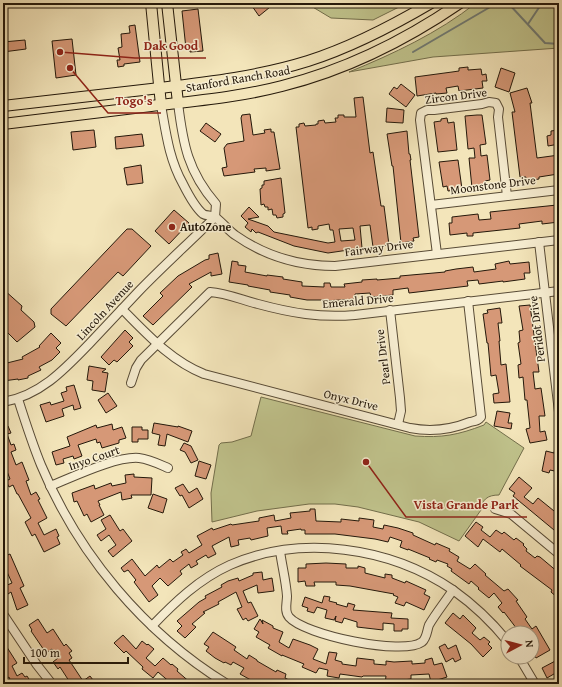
<svg xmlns="http://www.w3.org/2000/svg" width="562" height="687" font-family="'Gentium Book Plus',serif">
  <rect width="100%" height="100%" fill="#f3e5ba"/>
  <filter id="stains"><feTurbulence type="fractalNoise" baseFrequency=".005" numOctaves="4"/><feColorMatrix values="0 0 0 0 .2 0 0 0 0 .09 0 0 0 0 .02 0 0 0 .5 -.17"/></filter>
  <radialGradient id="worn" r=".72"><stop offset=".6" stop-color="#630" stop-opacity="0"/><stop offset="1" stop-color="#630" stop-opacity=".3"/></radialGradient>
  <g fill="#c0c38c" stroke="#726e4b">
    <polygon points="306,3 407,3 373,20 331,18"/>
    <path d="M476,3H559V48L433,57L349,72C393,54 438,33 476,3Z"/>
    <path d="M261,397L415,436C442,438 458,435 484,425L486,422L524,448L499,495C488,495 482,499 481,510L459,541L419,522L358,507L335,504H309L257,511L212,522L211,493L219,445L221,443L232,442L251,436Z"/>
  </g>
  <g fill="none" stroke-linecap="round" stroke-linejoin="round">
    <g stroke="#6f7a74" stroke-width="2">
      <polyline points="508,3 545,43 559,44"/>
      <polyline points="528,24 542,3"/>
      <polyline points="413,52 497,3"/>
    </g>
  </g>
  <g fill="#d69877" stroke="#24180a" fill-rule="evenodd">
    <polygon points="251,3 275,3 259,16 252,6 253,6"/>
    <polygon points="198,9 203,51 190,52 190,49 186,49 182,11"/>
    <polygon points="135,25 140,62 124,64 124,66 118,67 117,60 120,60 118,48 122,47 121,34 130,33 129,26"/>
    <polygon points="72,39 76,75 56,78 52,41"/>
    <polygon points="25,40 26,49 3,52 3,42"/>
    <polygon points="468,67 468,70 481,69 482,75 486,74 487,81 482,81 483,88 459,91 458,86 446,88 447,93 436,94 436,93 417,96 415,77 452,72 459,71 459,68"/>
    <polygon points="501,68 515,73 509,92 495,87"/>
    <polygon points="401,84 415,95 406,107 389,94 394,87 397,89"/>
    <polygon points="527,88 532,103 530,103 537,158 559,155 559,167 558,167 558,174 539,177 539,179 526,181 526,177 520,177 512,112 515,112 510,93"/>
    <path d="M363,97L370,153L373,152L381,206H384L389,245L373,247L370,225L360,226L362,248L328,253L294,246L258,232L256,233L252,229L251,232L245,227L248,223L241,216L249,207L259,217L248,219L268,226L274,232L328,243L335,242L333,230H330L329,224L318,226V229L312,230V227L308,228L296,127H299V124L304,123L305,126L316,125V124H318V121L324,120L325,123L336,122L335,118H338V115H344V117H356L354,98ZM353,228L355,240L341,241L339,229Z"/>
    <polygon points="387,108 404,110 403,123 386,122"/>
    <polygon points="250,114 253,135 265,133 264,130 271,129 271,132 274,132 280,169 266,171 266,168 254,169 255,172 224,176 222,168 227,167 224,148 227,144 244,141 241,118 242,115"/>
    <polygon points="477,115 482,115 486,144 480,145 481,156 487,155 490,180 485,181 486,187 472,188 469,158 475,158 474,148 468,149 465,116"/>
    <polygon points="447,118 448,123 454,122 457,150 438,152 434,122 441,121 441,119"/>
    <polygon points="206,123 221,134 215,142 200,131"/>
    <polygon points="94,130 96,147 73,150 71,132"/>
    <polygon points="558,130 559,144 548,146 547,136 551,135 551,131"/>
    <polygon points="407,131 409,154 410,154 411,160 410,160 419,237 413,238 414,241 401,243 393,166 392,166 387,134"/>
    <polygon points="142,134 144,146 116,149 115,137"/>
    <polygon points="458,160 462,189 448,191 447,186 443,187 439,162"/>
    <polygon points="141,165 143,183 127,185 124,168"/>
    <polygon points="281,178 285,213 283,214 283,217 277,218 276,215 273,215 272,209 268,210 268,207 265,207 264,204 261,205 260,189 262,188 262,185 264,185 264,181"/>
    <polygon points="557,205 559,222 542,224 542,221 519,224 520,228 473,233 473,236 467,236 467,233 450,235 449,223 452,223 452,217 478,214 479,220 491,219 490,212"/>
    <polygon points="174,210 189,223 169,244 155,231"/>
    <polygon points="127,229 132,229 151,246 123,276 118,272 66,326 51,314 51,309"/>
    <polygon points="218,253 222,274 211,276 211,272 189,284 192,287 153,325 143,316 163,296 160,293 178,276 205,260 209,259 209,255"/>
    <polygon points="232,261 238,262 238,265 246,266 245,272 267,276 267,275 283,277 283,279 302,282 302,286 324,287 324,283 330,283 331,287 345,287 344,284 362,282 362,280 377,279 377,280 400,278 400,276 445,272 445,271 456,269 473,267 474,272 496,269 495,264 509,261 510,264 529,262 530,273 524,273 525,279 503,282 503,281 479,284 478,280 467,281 468,286 409,293 408,288 393,290 393,295 371,297 370,293 355,294 356,299 325,301 325,300 307,300 290,297 290,295 270,292 270,290 248,286 248,285 229,282"/>
    <polygon points="3,289 22,306 21,310 34,322 35,327 17,342 3,328"/>
    <polygon points="530,305 539,372 533,372 535,389 541,388 545,416 539,416 540,432 545,431 547,440 530,443 526,429 530,428 527,400 525,400 523,377 519,378 518,365 521,364 518,343 520,342 519,331 523,330 519,306"/>
    <polygon points="500,308 502,323 498,323 500,341 499,341 501,365 506,364 510,402 494,403 493,394 499,393 496,375 491,376 488,343 487,343 483,314 488,313 487,310"/>
    <polygon points="125,330 133,338 129,342 133,346 117,362 114,360 109,365 101,357"/>
    <polygon points="51,333 61,343 56,348 60,352 52,360 39,367 41,370 28,376 28,378 18,380 18,379 3,381 3,364 23,359 22,357 40,347 39,346"/>
    <polygon points="89,366 106,369 102,372 108,373 105,392 92,390 93,381 87,380"/>
    <polygon points="74,385 81,408 74,410 73,405 62,409 64,416 46,422 40,405 50,402 51,405 64,401 61,393 67,391 66,387"/>
    <polygon points="108,393 117,406 106,413 98,400"/>
    <polygon points="497,411 510,413 508,423 512,423 511,429 494,426"/>
    <polygon points="154,423 178,427 178,426 192,431 188,442 167,434 165,446 158,445 160,435 152,433"/>
    <polygon points="4,424 5,427 8,426 11,433 7,434 11,445 14,444 16,450 11,452 16,465 22,462 29,480 26,481 31,495 36,492 40,499 38,500 47,518 38,523 44,535 56,529 59,536 57,537 60,544 44,552 35,534 32,536 25,522 31,518 18,494 17,494 13,485 9,487 6,481 10,479 3,461 3,425"/>
    <polygon points="112,424 113,430 122,427 126,438 119,440 119,443 102,448 100,442 97,443 96,439 78,445 82,456 74,459 73,456 63,459 64,463 56,465 52,452 70,446 67,437 96,425 97,428"/>
    <polygon points="132,427 142,427 142,430 148,430 148,439 138,439 138,442 132,442"/>
    <polygon points="556,442 559,442 559,472 550,470 549,473 542,471 546,451 554,453"/>
    <polygon points="184,443 191,446 198,460 191,463 185,452 180,450"/>
    <polygon points="199,461 211,465 206,479 195,476"/>
    <polygon points="134,474 134,477 152,478 151,495 131,495 132,498 122,500 121,492 98,501 100,505 99,505 104,515 91,522 87,514 84,516 77,501 74,502 72,493 94,485 95,489 111,483 112,486 126,483 125,475"/>
    <polygon points="519,477 532,488 524,497 533,504 538,498 559,515 559,524 554,530 513,496 515,493 509,489"/>
    <polygon points="183,484 189,493 197,488 203,499 189,508 182,495 180,496 175,488"/>
    <polygon points="153,494 167,499 163,513 148,508"/>
    <polygon points="310,509 315,509 316,521 341,522 341,519 359,521 359,518 374,520 373,527 383,529 384,525 398,528 413,533 413,535 435,545 436,543 450,549 449,551 459,557 457,561 470,569 475,564 486,574 485,575 504,591 508,589 518,600 516,601 527,617 525,619 532,629 536,626 550,650 536,658 532,651 537,648 532,639 532,633 520,633 504,612 503,613 498,607 502,603 494,593 489,598 478,589 479,588 471,581 469,584 451,571 452,569 447,566 448,564 437,560 436,562 429,559 430,558 408,549 408,550 400,547 402,541 390,537 388,542 375,539 335,534 305,534 305,530 301,530 301,529 287,531 288,534 282,534 281,526 267,528 268,536 251,540 250,538 238,540 239,545 231,547 229,537 212,546 216,554 208,558 206,555 196,561 198,564 191,568 189,564 180,571 182,574 168,586 160,578 152,586 158,595 149,602 134,582 136,580 128,570 124,572 121,568 132,559 145,576 157,565 159,568 170,559 173,562 183,555 181,552 186,549 189,553 202,545 197,536 212,528 213,530 231,524 232,525 259,521 259,518 274,515 275,521 291,518 290,513 310,511"/>
    <polygon points="110,515 120,531 123,529 132,541 113,557 108,551 116,545 109,535 101,541 97,535 106,529 101,520"/>
    <polygon points="476,522 483,527 481,530 490,537 496,530 502,534 504,532 514,540 516,538 524,544 523,545 527,549 526,551 535,558 537,556 540,557 559,573 559,599 551,592 552,590 520,566 521,565 502,549 500,552 483,539 478,547 465,536"/>
    <polygon points="10,554 24,586 20,588 28,605 17,610 11,592 8,594 5,586 12,583 7,572 3,574 3,557"/>
    <polygon points="326,563 346,564 346,568 358,568 358,566 365,568 365,573 385,578 385,574 392,575 392,578 405,583 406,581 426,590 424,594 430,597 424,610 406,602 404,606 395,603 398,597 393,595 394,594 350,586 336,585 336,582 314,582 315,586 306,586 305,581 298,582 298,568 306,568 306,564"/>
    <polygon points="262,572 263,580 272,578 274,591 258,593 257,585 243,591 248,603 251,602 258,616 248,621 246,618 243,620 237,609 242,607 236,592 218,602 219,604 203,612 205,613 192,624 196,627 185,638 177,631 182,626 177,621 199,602 206,598 205,596 222,587 221,585 228,581 238,578 239,581 253,575 253,573"/>
    <polygon points="324,596 330,597 329,601 337,603 336,604 347,607 348,603 355,605 353,610 392,613 391,618 408,619 408,629 402,629 402,631 394,631 394,624 383,623 383,630 357,627 357,622 344,618 342,623 335,621 336,616 334,620 325,618 327,610 317,607 314,613 307,611 308,608 302,606 305,597 322,603"/>
    <polygon points="453,613 460,619 463,615 476,628 472,633 480,640 484,637 490,642 488,644 492,648 483,657 471,644 445,623"/>
    <polygon points="38,619 47,633 53,629 64,646 66,644 72,651 69,653 72,658 69,660 83,681 90,676 96,684 71,684 60,667 58,669 53,662 58,658 52,649 46,653 31,631 32,630 29,625"/>
    <polygon points="260,619 263,624 262,620 273,626 273,628 283,632 279,642 289,648 293,639 310,645 318,649 313,659 326,664 329,652 337,653 335,660 342,662 342,664 356,666 357,658 374,660 374,664 386,665 386,661 394,662 412,661 412,664 425,663 425,660 432,658 434,665 442,663 447,677 431,682 429,674 411,675 411,679 403,680 403,684 385,684 386,676 363,676 362,677 340,674 339,678 327,676 328,670 319,668 316,673 302,667 304,664 282,655 282,656 268,648 270,645 256,637 259,632 254,629"/>
    <polygon points="213,632 236,647 234,650 247,659 249,655 257,660 257,661 276,672 277,670 286,674 285,678 289,680 287,684 268,684 260,680 258,684 240,674 244,668 233,662 231,665 225,662 224,663 215,658 206,651 209,647 204,644"/>
    <polygon points="123,635 136,649 142,641 147,645 148,644 154,649 146,658 155,666 163,658 171,665 172,664 178,669 177,671 192,684 172,684 158,672 153,678 142,669 143,667 126,651 124,653 114,643"/>
    <polygon points="3,641 17,663 12,666 17,676 22,673 25,677 27,676 32,684 12,684 9,677 6,679 3,674"/>
    <polygon points="445,644 448,649 456,645 461,659 455,662 453,658 446,662 439,647"/>
    <polygon points="559,659 559,671 547,678 542,668"/>
  </g>
  <g fill="none" stroke-linecap="round" stroke-linejoin="round">
    <defs>
      <g id="minor">
        <path d="M178,103C183,144 188,172 216,204L215,217"/>
        <path d="M161,105C166,133 169,159 183,184C187,192 196,208 203,214C206,216 211,215 215,217C220,220 229,231 235,235C265,256 299,266 335,266L559,240"/>
        <polyline points="431,205 559,190"/>
        <polyline points="539,242 559,412"/>
        <polyline points="437,254 420,120 421,113 427,110 434,110 482,104 489,102 496,103 499,109 498,117 507,196"/>
        <path d="M122,309C147,334 171,361 204,374L410,428C431,432 450,430 470,422C475,421 478,421 481,417L468,301"/>
        <polyline points="390,310 400,398 401,411 398,424"/>
        <path d="M131,383L136,368L141,360L210,292C226,293 242,300 258,304C291,313 320,318 355,315L559,291"/>
        <path d="M18,399C25,421 32,443 41,465C78,554 144,633 227,684"/>
        <path d="M3,402C40,396 65,369 90,343C106,326 122,309 138,292C163,266 190,242 215,217"/>
        <path d="M50,486C73,477 116,456 139,458C149,459 159,464 168,468"/>
        <polyline points="495,509 511,514 559,554"/>
        <path d="M280,551C282,566 286,581 287,596C287,603 284,611 289,617C304,635 403,656 422,642C427,638 427,630 429,625C436,613 445,602 453,590"/>
        <polyline points="3,614 37,665 52,684"/>
        <path d="M152,626C175,602 199,579 230,565C301,534 390,547 453,590C474,605 492,622 508,642"/>
        <polyline points="519,657 535,684"/>
      </g>
      <g id="major">
        <polyline points="151,3 161,105"/>
        <polyline points="167,3 178,103"/>
        <path d="M3,106C55,100 107,94 160,88C210,82 260,76 308,61C352,47 392,26 431,3"/>
        <path d="M3,124C52,118 101,112 151,106C194,101 240,97 282,86C346,70 406,40 460,3"/>
      </g>
    </defs>
    <use href="#minor" stroke="#584b36" stroke-width="10"/>
    <use href="#major" stroke="#24180a" stroke-width="12"/>
    <use href="#minor" stroke="#f7eed2" stroke-width="8"/>
    <use href="#major" stroke="#f3e5ba" stroke-width="10"/>
  </g>
  <circle fill="#8f2418" stroke="#f7eed2" stroke-width="1.5" cx="172" cy="227" r="4"/>
  <g text-anchor="middle" stroke-width="3" stroke-linejoin="round" paint-order="stroke">
    <g font-size="12" fill="#24180a" stroke="#f7eed2">
      <text transform="translate(238 79) rotate(-10)" y="4">Stanford Ranch Road</text>
      <text transform="translate(456 96) rotate(-7)" y="4">Zircon Drive</text>
      <text transform="translate(493 185) rotate(-7)" y="4">Moonstone Drive</text>
      <text transform="translate(379 248) rotate(-7)" y="4">Fairway Drive</text>
      <text transform="translate(358 301) rotate(-5)" y="4">Emerald Drive</text>
      <text transform="translate(105 310) rotate(-47)" y="4">Lincoln Avenue</text>
      <text transform="translate(537 329) rotate(-97)" y="4">Peridot Drive</text>
      <text transform="translate(383 357) rotate(-97)" y="4">Pearl Drive</text>
      <text transform="translate(351 400) rotate(14)" y="4">Onyx Drive</text>
      <text transform="translate(94 458) rotate(-19)" y="4">Inyo Court</text>
    </g>
    <g font-size="12" font-weight="bold" fill="#24180a" stroke="#f7eed2" text-anchor="start">
      <text x="180" y="231">AutoZone</text>
    </g>
  </g>
  <path fill="none" stroke="#8f2418" stroke-width="1.5" d="M60 52L135 58H206M70 68L108 113H161M366 462L406 517H527"/>
  <g fill="#8f2418" stroke="#f7eed2" stroke-width="1.5">
    <circle cx="60" cy="52" r="4"/>
    <circle cx="70" cy="68" r="4"/>
    <circle cx="366" cy="462" r="4"/>
  </g>
  <g font-size="13" text-anchor="middle" font-weight="bold" fill="#8f2418" stroke="#f7eed2" stroke-width="3" stroke-linejoin="round" paint-order="stroke">
    <text x="171" y="50">Dak Good</text>
    <text x="134" y="105">Togo's</text>
    <text x="466" y="509">Vista Grande Park</text>
  </g>
  <rect width="562" height="687" fill="none" stroke="#f3e5ba" stroke-width="16"/>
  <rect x="4" y="4" width="554" height="679" fill="none" stroke="#24180a" stroke-width="2"/>
  <rect x="8" y="8" width="546" height="671" fill="none" stroke="#24180a"/>
  <g transform="translate(520 645) rotate(83)"><circle r="19" fill="#f7eed2" stroke="#a39882"/>
  <path d="M0-3L7 15L0 10L-7 15Z" fill="#8f2418"/>
  <text y="-6" font-size="11" font-weight="bold" text-anchor="middle" fill="#24180a">N</text>
  </g>
  <path d="M24 657v6h104v-6" fill="none" stroke="#24180a" stroke-width="2"/>
  <text x="30" y="657" font-size="12" fill="#24180a" stroke="#f7eed2" stroke-width="3" paint-order="stroke">100 m</text>
  <rect width="100%" height="100%" filter="url(#stains)"/>
  <rect width="100%" height="100%" fill="url(#worn)"/>
</svg>
